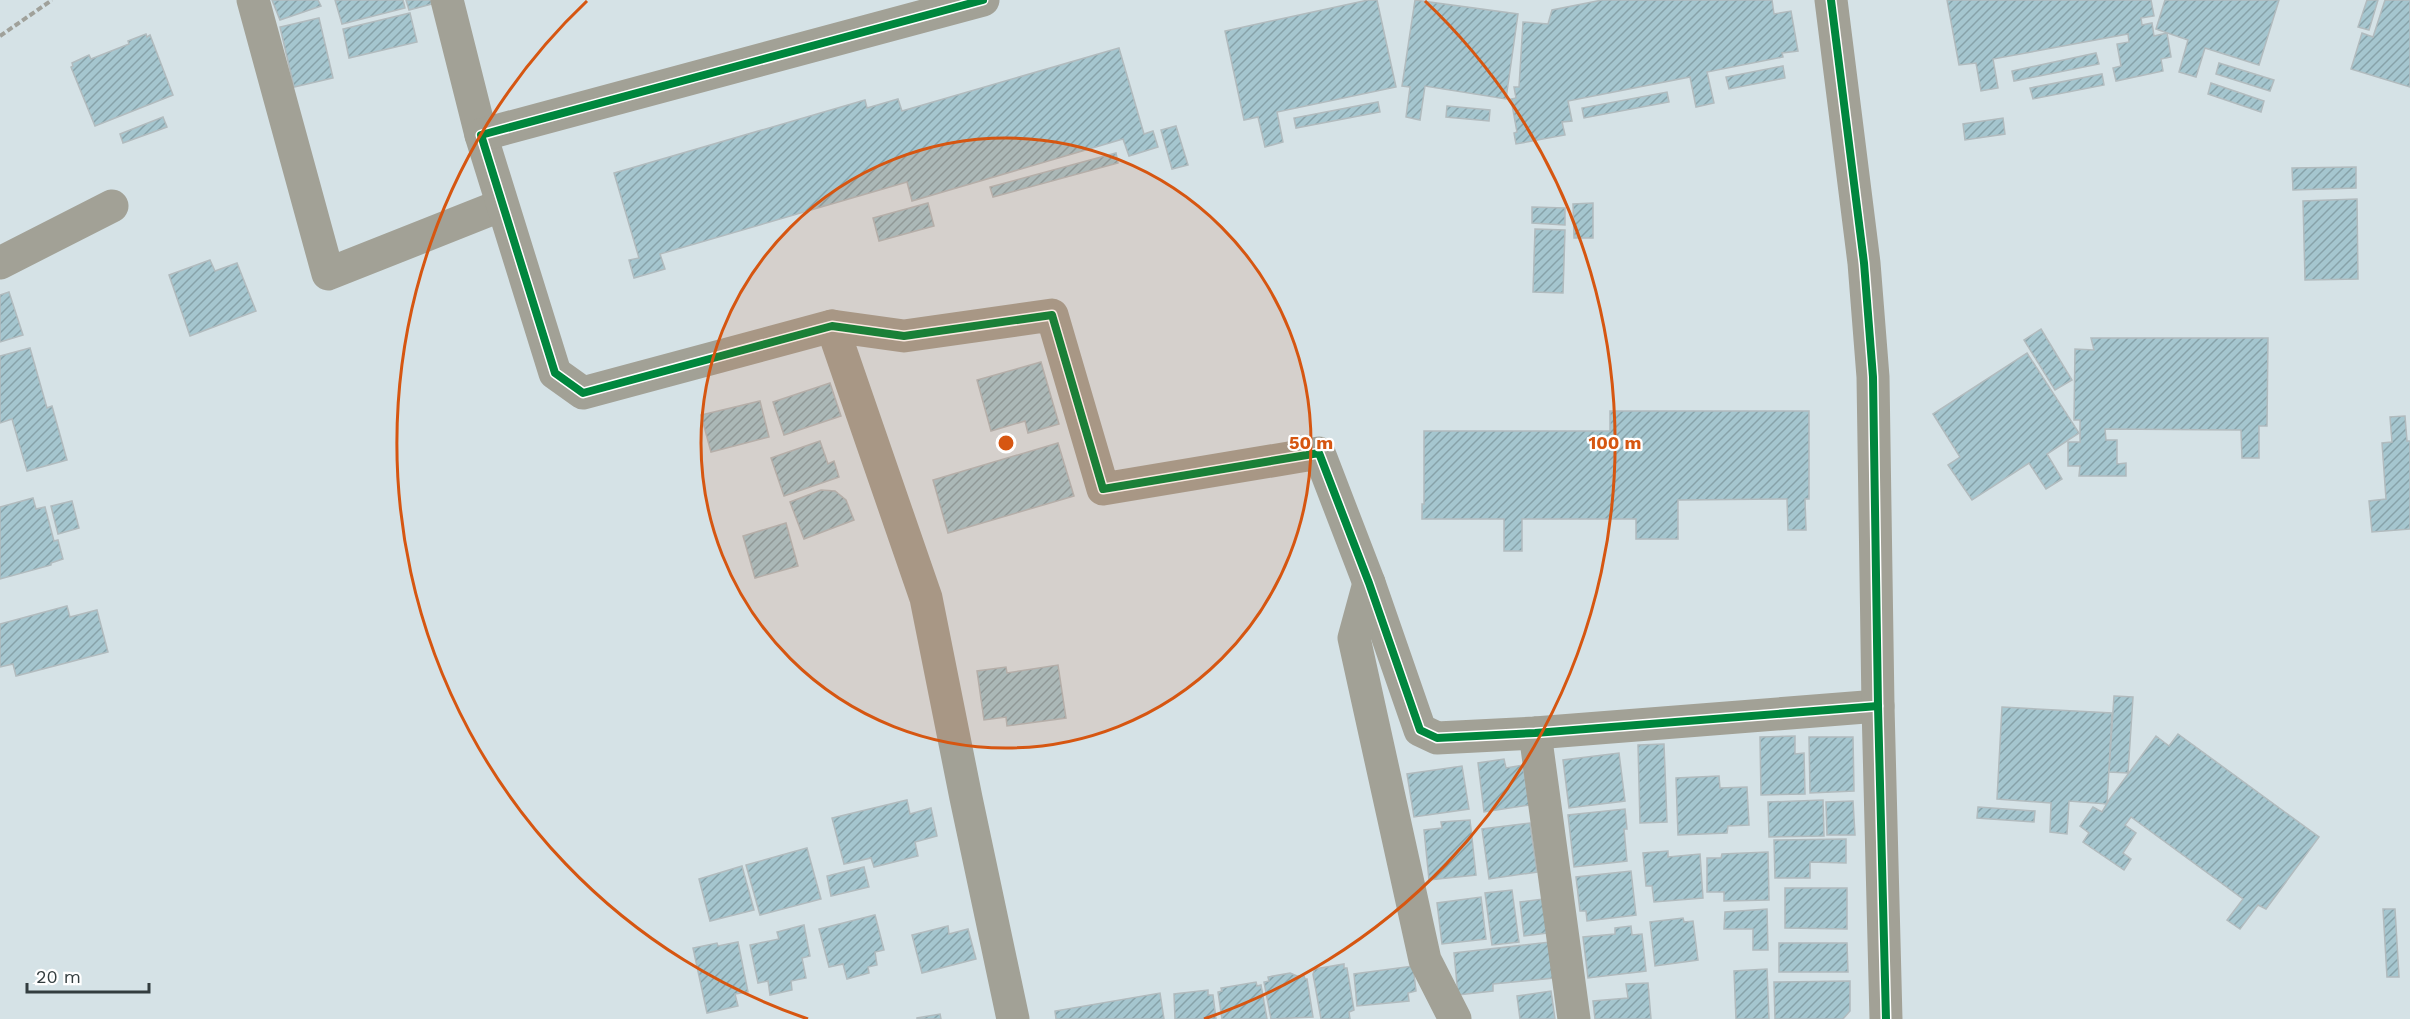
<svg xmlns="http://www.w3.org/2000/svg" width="2410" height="1019" font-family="'Work Sans',sans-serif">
  <defs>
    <pattern id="building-hatch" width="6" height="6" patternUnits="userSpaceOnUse" patternTransform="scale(1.5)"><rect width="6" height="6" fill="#a5c6cf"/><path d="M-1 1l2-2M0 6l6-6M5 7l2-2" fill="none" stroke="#87a2a9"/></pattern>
  </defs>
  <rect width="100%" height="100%" fill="#d5e2e6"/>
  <g fill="url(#building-hatch)" stroke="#b1bbbe" stroke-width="1.5">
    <polygon points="272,0 318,0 321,6 280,20"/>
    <polygon points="335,0 403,0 405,8 342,24"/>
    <polygon points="406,0 431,0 432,4 409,10"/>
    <polygon points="1368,0 1377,0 1396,87 1277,112 1283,142 1265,147 1258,117 1244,120 1225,31"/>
    <polygon points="1415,0 1518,14 1506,99 1425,86 1420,120 1406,117 1410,87 1402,86"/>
    <polygon points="1602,0 1772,0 1774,14 1791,11 1798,51 1782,53 1783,57 1707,72 1714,103 1696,107 1690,77 1568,101 1572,121 1562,122 1565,135 1516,144 1514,133 1517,132 1511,99 1516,98 1514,87 1519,87 1523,22 1548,24 1552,10"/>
    <polygon points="1947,0 2151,0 2154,16 2141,18 2142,25 2152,23 2154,36 2167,33 2171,57 2161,59 2163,71 2116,81 2113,68 2121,66 2117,44 2129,42 2128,34 1993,59 1998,88 1981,91 1976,63 1959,65"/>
    <polygon points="2165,0 2279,0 2259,65 2205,48 2196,77 2179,72 2188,40 2156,29"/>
    <polygon points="2367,0 2378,0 2369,30 2358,27"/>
    <polygon points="2385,0 2410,0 2410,87 2351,69 2362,33 2373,37"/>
    <polygon points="410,13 417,42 349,58 343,29"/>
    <polygon points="319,18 333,78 294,87 280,27"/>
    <polygon points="146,34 147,37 150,35 173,95 95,126 71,67 73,66 72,63 89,55 91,59 129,44 128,41"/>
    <polygon points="1119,48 1144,134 1153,131 1158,147 1129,156 1123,139 912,201 907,182 660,254 665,269 634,278 629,260 639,258 614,173 865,100 867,108 898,99 902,111"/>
    <polygon points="2096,53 2099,64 2014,81 2012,71"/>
    <polygon points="2219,63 2274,80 2270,91 2216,74"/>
    <polygon points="1783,66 1785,78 1729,89 1726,77"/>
    <polygon points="2102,74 2104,85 2033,99 2030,88"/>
    <polygon points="2211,83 2264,101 2261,112 2208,94"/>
    <polygon points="1667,92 1669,102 1584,118 1582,108"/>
    <polygon points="1378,102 1380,112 1296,128 1294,118"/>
    <polygon points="1447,106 1490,110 1489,121 1446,117"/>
    <polygon points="163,117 167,127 123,143 120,134"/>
    <polygon points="2003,118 2005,134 1965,140 1963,124"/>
    <polygon points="1176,126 1188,165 1172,169 1161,130"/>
    <polygon points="1116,153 1118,163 993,197 990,187"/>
    <polygon points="2356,167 2356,188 2293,190 2292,168"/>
    <polygon points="2357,199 2358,279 2305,280 2303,201"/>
    <polygon points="928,203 934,226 879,241 873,218"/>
    <polygon points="1593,203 1593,238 1574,238 1573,204"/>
    <polygon points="1532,207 1565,208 1565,225 1532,223"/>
    <polygon points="1535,229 1565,230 1563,293 1533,292"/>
    <polygon points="210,260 215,271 237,263 256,311 190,336 169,275"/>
    <polygon points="9,292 23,335 0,342 0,295"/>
    <polygon points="2041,329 2072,380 2055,390 2024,340"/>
    <polygon points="2091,338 2268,338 2267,426 2259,426 2259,458 2242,458 2241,430 2105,429 2106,440 2117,440 2117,464 2126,463 2126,476 2079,476 2080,466 2068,466 2068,442 2080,442 2080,420 2074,420 2075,349 2094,350"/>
    <polygon points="30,348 47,408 52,406 67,460 27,471 12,419 0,423 0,356"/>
    <polygon points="2027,353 2079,433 2047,454 2062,479 2046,489 2029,463 1972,500 1948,465 1960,457 1933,414"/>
    <polygon points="1041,362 1059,424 1028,433 1025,421 991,431 977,380"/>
    <polygon points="830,383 841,416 784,435 773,402"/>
    <polygon points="760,401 769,437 711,452 701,415"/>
    <polygon points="1610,411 1809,411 1809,499 1805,499 1806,530 1788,530 1787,499 1678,500 1678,539 1636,539 1636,519 1522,519 1522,551 1504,551 1504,519 1422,519 1422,504 1424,504 1424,431 1610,431"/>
    <polygon points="2405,416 2407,441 2410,441 2410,529 2372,532 2369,501 2386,499 2382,443 2392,442 2390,417"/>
    <polygon points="820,441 828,464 834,461 839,477 784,496 771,458"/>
    <polygon points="1058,443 1074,496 948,533 933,480"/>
    <polygon points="821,490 835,491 846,500 854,520 804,539 790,502"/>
    <polygon points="33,498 36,509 45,507 54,541 58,540 63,559 51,563 51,565 0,579 0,507"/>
    <polygon points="72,501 79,528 58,534 51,506"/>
    <polygon points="786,523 798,566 755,578 743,536"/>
    <polygon points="67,606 70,617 97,610 108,652 16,676 13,664 0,667 0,624"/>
    <polygon points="1058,665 1066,718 1007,726 1006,717 984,720 977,671 1006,667 1007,673"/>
    <polygon points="2114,696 2133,697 2128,773 2109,772"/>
    <polygon points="2002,707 2112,713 2107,804 2069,801 2067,834 2050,832 2051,803 1997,799"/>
    <polygon points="2178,734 2319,837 2266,909 2258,905 2240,929 2227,920 2243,899 2131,817 2125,825 2136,833 2123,853 2131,859 2124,870 2083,842 2089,833 2080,826 2093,807 2102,812 2109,800 2156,736 2169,746"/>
    <polygon points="1795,736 1795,754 1804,753 1805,794 1761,795 1760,737"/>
    <polygon points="1809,737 1853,737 1854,791 1810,793"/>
    <polygon points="1664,744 1667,822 1640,823 1638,745"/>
    <polygon points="1619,753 1625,801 1569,808 1563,760"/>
    <polygon points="1504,759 1506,768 1523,765 1529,805 1484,812 1478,763"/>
    <polygon points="1462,766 1469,809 1414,817 1407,774"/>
    <polygon points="1719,776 1720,788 1747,787 1749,825 1728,826 1727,833 1678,835 1676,778"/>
    <polygon points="907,800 910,814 931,808 937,836 915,842 918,856 874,867 871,858 844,864 832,818"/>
    <polygon points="1823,800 1824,836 1769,837 1768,802"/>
    <polygon points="1853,801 1855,835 1827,835 1826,802"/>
    <polygon points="1978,807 2035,811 2034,822 1977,818"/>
    <polygon points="1625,809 1627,829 1624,829 1627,861 1574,867 1568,815"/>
    <polygon points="1470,820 1476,875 1429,880 1424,830 1442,828 1441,822"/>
    <polygon points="1530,823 1537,872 1489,879 1482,829"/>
    <polygon points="1846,839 1846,863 1810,862 1810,878 1775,878 1774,840"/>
    <polygon points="807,848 821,899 760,915 746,865"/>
    <polygon points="1668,851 1668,857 1700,854 1703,898 1654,902 1652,886 1646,886 1643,853"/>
    <polygon points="1768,852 1769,900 1724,901 1724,892 1707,892 1707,858 1721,858 1722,854"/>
    <polygon points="742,866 754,910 710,921 699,879"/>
    <polygon points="864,867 869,887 831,896 827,876"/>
    <polygon points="1631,871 1636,915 1587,921 1586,911 1580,911 1576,877"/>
    <polygon points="1785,888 1847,888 1847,929 1785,928"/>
    <polygon points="1512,890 1519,942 1492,945 1485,893"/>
    <polygon points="1481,897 1486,939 1442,944 1437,903"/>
    <polygon points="1543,899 1547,933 1524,936 1520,902"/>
    <polygon points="1767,909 1768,950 1753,950 1753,929 1724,929 1725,912"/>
    <polygon points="2383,909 2395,909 2399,977 2387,977"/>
    <polygon points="875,915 884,950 875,952 877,965 868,967 869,973 847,979 843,964 829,967 819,929"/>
    <polygon points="1683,918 1684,922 1693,921 1698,960 1655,966 1650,922"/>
    <polygon points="804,925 810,956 802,958 806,978 791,981 792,990 770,995 768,981 758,983 750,945 779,939 777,932"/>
    <polygon points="948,926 949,934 968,929 976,959 922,973 912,935"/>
    <polygon points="1631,926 1632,935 1642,934 1646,971 1588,978 1583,937 1615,934 1615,928"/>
    <polygon points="738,942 748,992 735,994 738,1006 707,1013 693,948 717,943 718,946"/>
    <polygon points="1550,942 1554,978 1493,984 1493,991 1458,995 1454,953"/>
    <polygon points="1779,943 1847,943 1848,972 1779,972"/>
    <polygon points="1344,964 1344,968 1347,968 1354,1010 1349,1012 1350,1019 1321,1019 1313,974 1315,969"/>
    <polygon points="1413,966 1416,991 1408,993 1409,1001 1357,1006 1354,974"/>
    <polygon points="1767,969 1769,1019 1736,1019 1734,971"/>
    <polygon points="1290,973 1297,976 1304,976 1305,979 1307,979 1313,1017 1271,1019 1264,982 1269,981 1268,977"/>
    <polygon points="1850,981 1850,1011 1843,1019 1775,1019 1774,982"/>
    <polygon points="1256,982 1257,986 1261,985 1267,1019 1222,1019 1218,992 1222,991 1221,988"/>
    <polygon points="1648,983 1651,1019 1595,1019 1593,1001 1628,998 1626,984"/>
    <polygon points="1208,990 1208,995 1213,995 1216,1019 1175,1019 1174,994"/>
    <polygon points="1551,991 1555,1019 1520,1019 1517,996"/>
    <polygon points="1160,993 1164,1019 1056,1019 1055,1011"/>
    <polygon points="940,1014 941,1019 917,1019 917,1018"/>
  </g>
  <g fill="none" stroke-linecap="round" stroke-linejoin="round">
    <polyline stroke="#a0a19a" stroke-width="4" stroke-dasharray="6 3" stroke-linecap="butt" points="0,36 52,0"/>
    <g stroke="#a2a196" stroke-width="33">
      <polyline points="253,0 328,274 502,205"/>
      <polyline points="447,0 481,135 555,373 583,393 832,326 904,336 1052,315 1103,489 1319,453 1369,583 1420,730 1437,738 1535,733 1878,706"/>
      <polyline points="1831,0 1864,263 1873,377 1878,706 1886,1019"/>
      <polyline points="481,135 983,0"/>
      <polyline points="0,263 112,206"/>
      <polyline points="832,326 926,598 966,798 1013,1019"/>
      <polyline points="1369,583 1354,638 1425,960 1455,1019"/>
      <polyline points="1535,733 1574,1019"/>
    </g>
    <defs>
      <g id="cycleway">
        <polyline points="983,0 481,135 555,373 583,393 832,326 904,336 1052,315 1103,489 1319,453 1369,583 1420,730 1437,738 1535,733 1878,706"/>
        <polyline points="1831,0 1864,263 1873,377 1878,706 1886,1019"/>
      </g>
    </defs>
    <use href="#cycleway" stroke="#fff" stroke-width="11"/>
    <use href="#cycleway" stroke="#00873e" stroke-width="8"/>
  </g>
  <circle cx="1006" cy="443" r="305" fill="#d65611" fill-opacity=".12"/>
  <g fill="none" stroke="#d65611" stroke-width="3">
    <circle cx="1006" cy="443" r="305"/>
    <path d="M808 1019A609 609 0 0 1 587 1M1425 1A609 609 0 0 1 1204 1019"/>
  </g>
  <circle cx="1006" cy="443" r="9" fill="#d65611" stroke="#fff" stroke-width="3"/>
  <g font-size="18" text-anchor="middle" font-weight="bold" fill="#d65611" stroke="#fff" stroke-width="4.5" stroke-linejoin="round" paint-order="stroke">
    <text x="1311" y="449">50 m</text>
    <text x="1615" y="449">100 m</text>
  </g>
  <path d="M27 983v9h122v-9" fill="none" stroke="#333d3f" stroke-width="3"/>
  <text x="36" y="983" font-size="18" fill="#333d3f" stroke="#ffffff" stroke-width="4.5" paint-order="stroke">20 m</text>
</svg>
